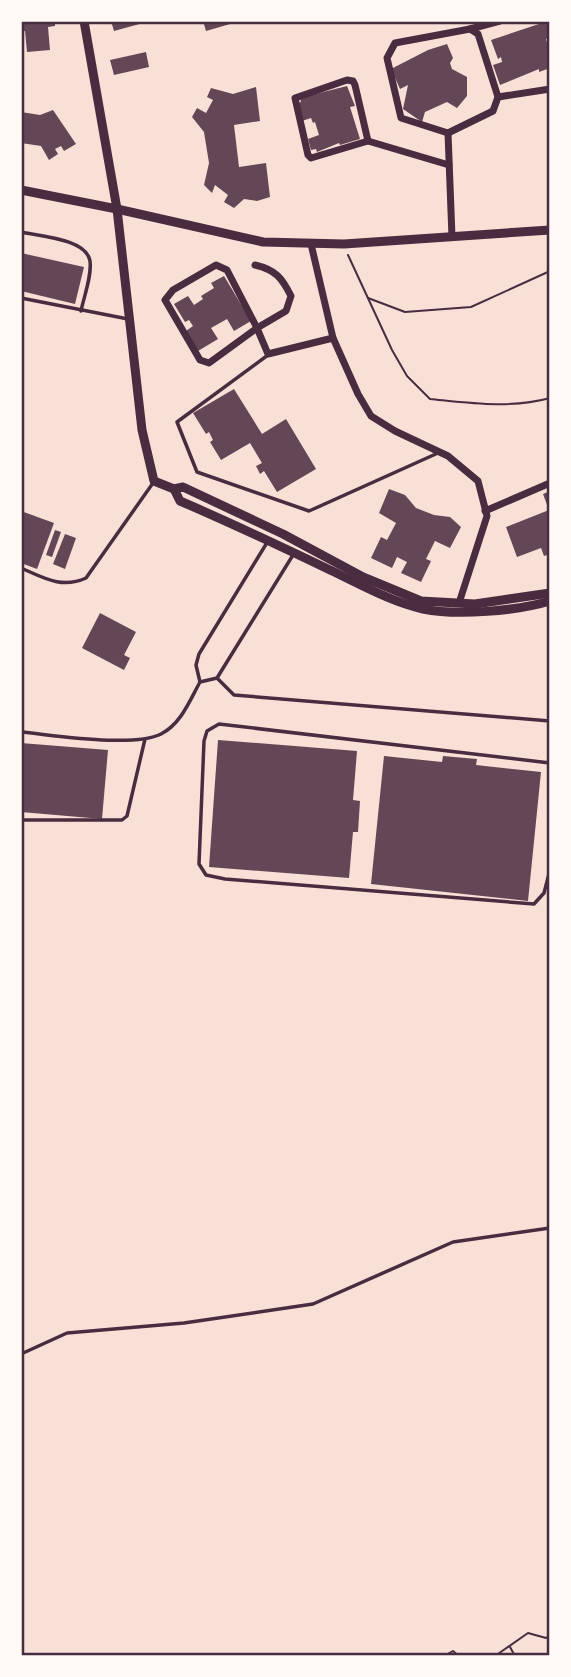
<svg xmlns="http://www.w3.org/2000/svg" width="571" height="1677" font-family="Overpass,sans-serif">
  <rect width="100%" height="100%" fill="#f7e1d7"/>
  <g fill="#644757">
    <polygon points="21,21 55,21 55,26 48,27 50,50 27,52 25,31 21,31"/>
    <polygon points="111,21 147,21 147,22 114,31"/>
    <polygon points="203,21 236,21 237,22 206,31"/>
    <polygon points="548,21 550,37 546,39 550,52 550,68 539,72 539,69 500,85 493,65 502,62 501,57 498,59 491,40"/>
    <polygon points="447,44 453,58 450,63 452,69 467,77 467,96 457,108 447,102 425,112 422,122 403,109 408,85 400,89 391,69 428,50"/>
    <polygon points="146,52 149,67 114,75 110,60"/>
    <polygon points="347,86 355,106 350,107 360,139 340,145 339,143 317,152 316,149 311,150 308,139 319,135 315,122 313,123 311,118 302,121 297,103 301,102 300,98"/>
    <polygon points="256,87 260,121 234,125 239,167 266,163 270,197 257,201 244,199 234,208 224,202 228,195 215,185 212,193 204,185 209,163 204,132 192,117 197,108 206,113 213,100 207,97 211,88 233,94"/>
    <polygon points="53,110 76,144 64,151 61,146 55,149 58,154 49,160 41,146 21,143 21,112 40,115"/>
    <polygon points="21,253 84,267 75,304 21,291"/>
    <polygon points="224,276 251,321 234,331 227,319 211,328 218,339 198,351 186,331 193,326 189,320 185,322 174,304 188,296 194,305 203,299 201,296 214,288 211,283"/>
    <polygon points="234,389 262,434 286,419 316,469 277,492 264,471 260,474 256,466 262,463 250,443 221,460 210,442 213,440 209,432 206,434 193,413"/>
    <polygon points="389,489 405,495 416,508 434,515 450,517 461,527 450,548 435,541 426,559 431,561 421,582 401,573 407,562 397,557 392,568 371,558 381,537 387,540 396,523 379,513"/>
    <polygon points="550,491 550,554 544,556 541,548 517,557 506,527 549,510 543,494"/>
    <polygon points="21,511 54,523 37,569 21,563"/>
    <polygon points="55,530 61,532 52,557 46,555"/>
    <polygon points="65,534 76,538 65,569 53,564"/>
    <polygon points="100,613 136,632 124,655 130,658 124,670 82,648"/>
    <polygon points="218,740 357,751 353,800 360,801 358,832 353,832 349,878 209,867"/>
    <polygon points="21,743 108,750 102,819 21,812"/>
    <polygon points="384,756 442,762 443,756 477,759 476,765 541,772 528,901 371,884"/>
  </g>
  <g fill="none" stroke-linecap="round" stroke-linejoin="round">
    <g stroke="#4a2c40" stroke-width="2">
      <path d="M348,255L392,350L407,376L430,399C470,403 510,409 550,398"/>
      <polyline points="368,298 405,312 471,307 550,271"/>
      <polyline points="510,1647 515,1656"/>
      <polyline points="444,1656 453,1651 459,1656"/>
      <polyline points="495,1656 528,1633 546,1638 550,1635"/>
    </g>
    <g stroke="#4a2c40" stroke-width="3.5">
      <path d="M21,232C39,236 87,239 90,261C92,276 84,296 81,311"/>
      <polyline points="21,298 128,319"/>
      <polyline points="268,355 177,422 197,472 309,511 438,453"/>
      <path d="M21,568C44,578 62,589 86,578L153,483"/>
      <polyline points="217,678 234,695 550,721"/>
      <polyline points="200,682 217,678 293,555"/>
      <path d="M21,732C54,735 133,748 161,734C181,724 190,700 200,682L196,665L199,654L268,541"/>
      <polyline points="550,763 219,724 207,731 204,741 199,864 206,875 225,879 534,904 544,893 550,870"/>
      <polyline points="21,820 122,820 127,816 145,739"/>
      <polyline points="21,1354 67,1333 184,1323 313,1304 453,1242 550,1228"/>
    </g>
    <g stroke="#4a2c40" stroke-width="7">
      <polygon points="470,29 478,34 498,97 493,111 448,133 401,118 387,58 395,43"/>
      <polyline points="470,29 500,21"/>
      <polygon points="347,80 353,81 355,85 368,141 311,158 308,155 295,98"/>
      <polyline points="498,97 550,89"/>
      <polyline points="448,133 452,237"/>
      <polyline points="368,141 449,165"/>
      <polyline points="311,244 333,338 358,394 371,416 395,431 448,456 478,481 487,516 459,603"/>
      <polygon points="216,265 227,270 257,328 209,363 200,360 165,300 173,290"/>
      <path d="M255,265C276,270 282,278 291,296L286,311L257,328L268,354L333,338"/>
      <polyline points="485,511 550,483"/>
    </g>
    <g stroke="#4a2c40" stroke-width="9">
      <path d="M84,21L117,209L142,430L154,481L174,489L180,501C231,523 280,546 330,570C360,584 391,602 423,609C457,616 517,611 550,601"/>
      <polyline points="21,190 117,209 263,242 344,244 550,230"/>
      <polyline points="174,489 183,487 283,534 363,577 421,601 475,604 550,593"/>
    </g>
  </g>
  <rect width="571" height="1677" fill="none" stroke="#fffaf5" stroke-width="46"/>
  <rect x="23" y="23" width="525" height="1631" fill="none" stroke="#4a2c40" stroke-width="2.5"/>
</svg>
